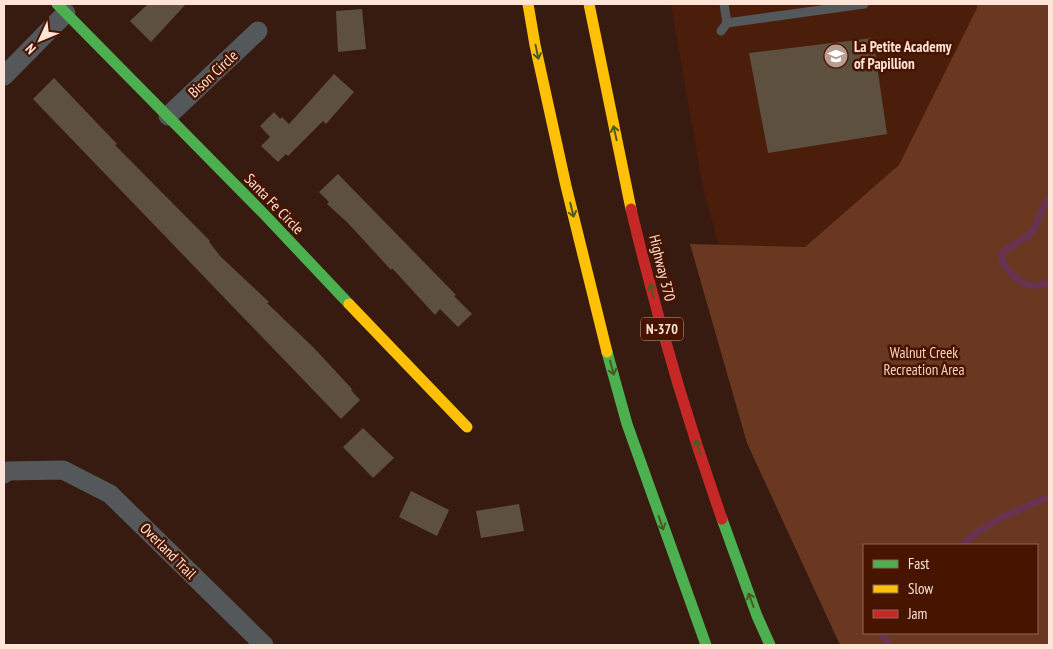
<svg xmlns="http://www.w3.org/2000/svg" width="1053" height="649" font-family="'PT Sans Narrow',sans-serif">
  <rect width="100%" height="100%" fill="#371b10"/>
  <polygon fill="#4a1e0a" points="671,4 1020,4 753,370 703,188"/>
  <path fill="#6a3821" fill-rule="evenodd" d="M977,4H1049V645H840L747,443L690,244L805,247L899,165L977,8ZM864,545H1037V633H864Z"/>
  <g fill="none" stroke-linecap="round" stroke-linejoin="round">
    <g stroke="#683351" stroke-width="7">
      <path d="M1049,199C1039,208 1040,223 1031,233C1025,240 1006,247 1003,253C997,264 1020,284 1030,285C1037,287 1043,284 1049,282"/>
      <path d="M963,545C987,521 1018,510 1049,497"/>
      <polyline points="881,633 889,645"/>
    </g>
  </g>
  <g fill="#5e503e">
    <polygon points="148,4 186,4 151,42 130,21"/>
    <polygon points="362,9 366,49 338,52 336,11"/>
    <polygon points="873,38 887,134 768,153 749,53"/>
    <polygon points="334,74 354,92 326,124 323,121 288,156 286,154 278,162 261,146 270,137 260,126 274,112 280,119 282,117 289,124"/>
    <polygon points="54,78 117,144 115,145 210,241 209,242 221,257 269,302 267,303 314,348 352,389 351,390 360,400 341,419 33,99"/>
    <polygon points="338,174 456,295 454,296 472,314 458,327 440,309 435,315 392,268 391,270 348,223 327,204 329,202 319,192"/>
    <polygon points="363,428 394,458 373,478 343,447"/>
    <polygon points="411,491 449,510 437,536 399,517"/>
    <polygon points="519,504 524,531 481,538 476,511"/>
  </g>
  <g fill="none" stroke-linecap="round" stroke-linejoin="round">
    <g stroke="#54585b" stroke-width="9">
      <polyline points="727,23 864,4"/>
      <polyline points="721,31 727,23 724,4"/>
    </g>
    <g stroke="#54585b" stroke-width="19">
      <polyline points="4,76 66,13"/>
      <polyline points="168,116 258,31"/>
      <polyline points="4,474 8,471 63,470 110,494 264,645"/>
    </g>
    <g stroke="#4caf50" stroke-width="11">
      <polyline points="57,4 264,214 349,304"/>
      <polyline points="607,352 627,424 706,645"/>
      <polyline points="722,519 757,616 770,645"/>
    </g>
    <g stroke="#ffc107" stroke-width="11">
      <polyline points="528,4 535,45 566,186 607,352"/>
      <polyline points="589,4 631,209"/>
      <polyline points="349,304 467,427"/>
    </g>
    <path stroke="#c62828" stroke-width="11" d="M631,209C656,314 686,417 722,519"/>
  </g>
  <defs><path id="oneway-shaft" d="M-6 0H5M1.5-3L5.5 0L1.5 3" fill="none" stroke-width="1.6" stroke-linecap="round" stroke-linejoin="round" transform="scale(1.25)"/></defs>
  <g stroke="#495a24">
    <use href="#oneway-shaft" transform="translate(537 52) rotate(78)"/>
    <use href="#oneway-shaft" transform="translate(615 133) rotate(-103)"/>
    <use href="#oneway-shaft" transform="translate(572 210) rotate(76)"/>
    <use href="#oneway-shaft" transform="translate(652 291) rotate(-104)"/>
    <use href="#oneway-shaft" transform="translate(612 368) rotate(75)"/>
    <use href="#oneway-shaft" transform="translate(698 447) rotate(-109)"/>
    <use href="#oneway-shaft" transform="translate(661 523) rotate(71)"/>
    <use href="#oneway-shaft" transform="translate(751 600) rotate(-110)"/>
  </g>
  <defs>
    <symbol id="school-disc" viewBox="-11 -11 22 22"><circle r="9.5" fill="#b89d91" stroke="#471400"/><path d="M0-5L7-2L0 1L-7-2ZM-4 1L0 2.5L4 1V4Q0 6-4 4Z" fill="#fff"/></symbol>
  </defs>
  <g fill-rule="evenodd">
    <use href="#school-disc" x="822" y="42" width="28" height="28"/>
  </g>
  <g text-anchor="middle" stroke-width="5" stroke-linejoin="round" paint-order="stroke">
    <rect fill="#471400" stroke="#c7a596" stroke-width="1" x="641" y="317.5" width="42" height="23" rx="4"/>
    <g font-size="14" font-weight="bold" fill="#fee3d7">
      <text x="662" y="334">N-370</text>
    </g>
    <g font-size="15" font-weight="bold" fill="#fee3d7" stroke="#471400" text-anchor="start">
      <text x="854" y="52">La Petite Academy<tspan x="854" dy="17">of Papillion</tspan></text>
    </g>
    <g font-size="15" fill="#fee3d7" stroke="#471400">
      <text transform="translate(213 74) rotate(-43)" y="5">Bison Circle</text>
      <text transform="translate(274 204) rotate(46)" y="5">Santa Fe Circle</text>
      <text transform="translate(662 268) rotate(76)" y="5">Highway 370</text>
      <text transform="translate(168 551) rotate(45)" y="5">Overland Trail</text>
    </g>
    <g font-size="15" fill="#f7d1c1" stroke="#471400">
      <text x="924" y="358">Walnut Creek<tspan x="924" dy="17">Recreation Area</tspan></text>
    </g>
  </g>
  <rect width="1053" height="649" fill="none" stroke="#fee3d7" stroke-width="10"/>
  <rect x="863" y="544" width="175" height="90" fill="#471400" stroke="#906756"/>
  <rect x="873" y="560" width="25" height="8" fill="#4caf50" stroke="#906756"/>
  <text x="908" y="569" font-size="15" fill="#fee3d7">Fast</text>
  <rect x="873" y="585" width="25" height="8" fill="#ffc107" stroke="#906756"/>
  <text x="908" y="594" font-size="15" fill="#fee3d7">Slow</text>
  <rect x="873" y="610" width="25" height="8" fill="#c62828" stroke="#906756"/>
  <text x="908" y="619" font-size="15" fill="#fee3d7">Jam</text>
  <g transform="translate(40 40) rotate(226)" stroke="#471400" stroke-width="4" paint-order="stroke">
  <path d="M0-4L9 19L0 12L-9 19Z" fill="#fee3d7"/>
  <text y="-8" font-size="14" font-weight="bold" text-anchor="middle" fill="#fee3d7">N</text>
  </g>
</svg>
